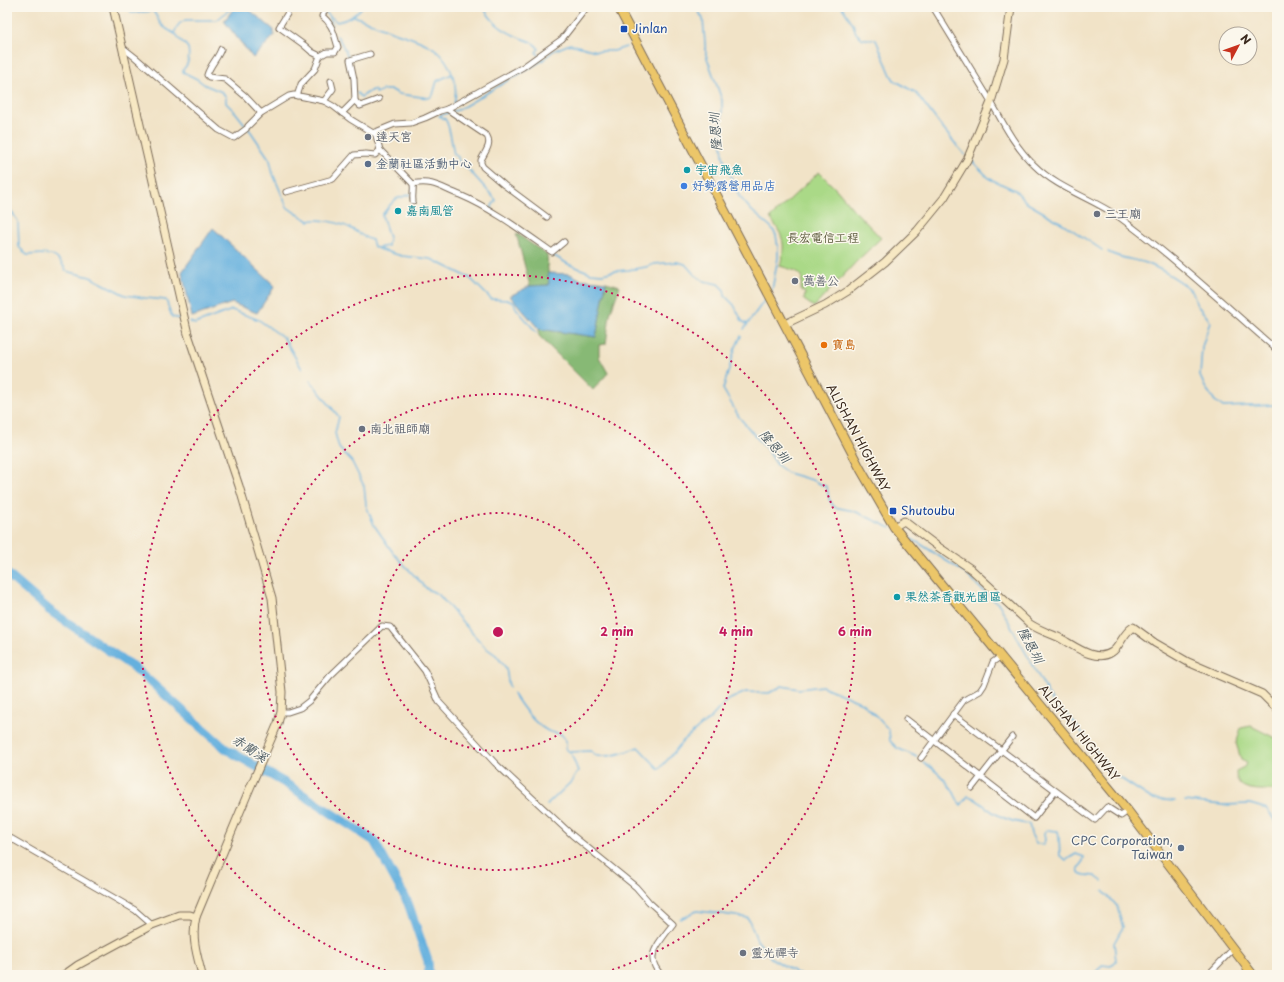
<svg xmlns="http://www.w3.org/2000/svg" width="1284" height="982" font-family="'Playpen Sans','LXGW WenKai TC',sans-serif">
  <rect width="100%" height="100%" fill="#fbf7ec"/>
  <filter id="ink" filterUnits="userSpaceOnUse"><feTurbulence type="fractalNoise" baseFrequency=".025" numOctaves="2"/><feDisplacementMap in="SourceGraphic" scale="8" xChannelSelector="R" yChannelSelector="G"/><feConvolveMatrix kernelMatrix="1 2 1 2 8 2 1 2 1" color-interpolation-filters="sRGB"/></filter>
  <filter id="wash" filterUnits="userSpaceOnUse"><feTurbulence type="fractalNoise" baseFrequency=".012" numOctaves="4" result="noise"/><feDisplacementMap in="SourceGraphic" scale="16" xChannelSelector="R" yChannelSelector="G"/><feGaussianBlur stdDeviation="0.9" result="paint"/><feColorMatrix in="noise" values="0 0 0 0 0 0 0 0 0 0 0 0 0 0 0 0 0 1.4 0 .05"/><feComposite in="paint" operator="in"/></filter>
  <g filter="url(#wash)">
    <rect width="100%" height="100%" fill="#f1e3c7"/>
    <g fill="#aad987" stroke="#728252">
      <path d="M819,172L836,189L853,209L881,238L856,262L814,307L804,300L805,293L801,290L802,276L796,271L780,266C786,244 784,236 770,218Z"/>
      <path d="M1251,726L1277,739V790C1266,790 1243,792 1238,781C1236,778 1236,774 1236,771L1246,766L1247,762L1241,759L1236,743L1241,728Z"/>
    </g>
    <g fill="#87b974" stroke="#617249">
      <polygon points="516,233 547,255 549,285 530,286"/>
      <polygon points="606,282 620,286 610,314 606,344 599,345 599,357 608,373 593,390 539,336 539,329 596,337"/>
    </g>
    <g fill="#65b0de" stroke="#506d7e">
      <polygon points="235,7 246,7 274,30 274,36 253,58 224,21"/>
      <polygon points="213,228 275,286 257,313 232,303 192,317 182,272"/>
      <polygon points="548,273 570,274 580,279 606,282 596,337 539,329 510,296 530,286 549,285"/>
    </g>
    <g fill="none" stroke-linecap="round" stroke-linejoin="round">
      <g stroke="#65b0de" stroke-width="1.5">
        <path d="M128,7L132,13L153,11C156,15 158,19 160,23C165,29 171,32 177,35C179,41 185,43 188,48C189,51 189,61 187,64C186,67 184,68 183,70V72L197,79L205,85L222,92L226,97V103L236,113L251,132L270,160L273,174L287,207L294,212L309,221C320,218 342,223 352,229C359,233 364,238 372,240L374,247L376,248L388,246L389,238L382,215L390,205L396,199L411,194"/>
        <path d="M483,7C493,23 500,29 518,37C527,41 532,40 539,49L536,52L543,60L553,51L570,44L596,51H614L626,47"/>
        <polyline points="696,7 703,19 706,55 722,100 722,144 723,156 730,175 739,196 752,211 771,227 776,235 778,248 778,258 772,290"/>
        <polyline points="842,7 853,24 856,33 863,39 872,39 876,40 891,75 894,80 916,93 944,130 965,155"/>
        <path d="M325,12L337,22C347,20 356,15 362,7"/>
        <path d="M354,16C370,22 386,30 403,35C412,38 429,44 436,50C451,62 459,86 454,104"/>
        <polyline points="329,17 333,25"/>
        <polyline points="174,33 179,24 185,20 217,20 229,10 230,7"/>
        <polyline points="337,36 342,44 349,59"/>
        <polyline points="357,93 361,97 372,90 374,90 376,93 383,90 392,90 399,94 429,98 433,95 437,81 452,74"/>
        <polyline points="453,111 458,110 543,60"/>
        <path d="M450,112L439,116C440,116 445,119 445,119C450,125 452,146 454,154L458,157L459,162L470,171L496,200L492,206V210"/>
        <polyline points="972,161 990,179 1015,190 1027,203 1065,225 1102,250"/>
        <path d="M7,208L8,207L18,221L19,247L27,255C46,253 58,252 66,271L90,277L125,295L145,298L166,300L172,317L181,319"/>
        <polyline points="378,249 402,256 431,259 470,278 491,299 507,300 514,303 516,308 537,333"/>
        <path d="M1108,252C1120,259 1134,259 1146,263C1159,268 1186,283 1193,293C1195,297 1195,302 1197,305C1201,311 1207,315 1210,322L1202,347L1200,376L1205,387L1215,401L1223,407L1277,405"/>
        <polyline points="551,254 568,264 591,273 602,274 615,271 628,270 646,267 654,264 677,262 685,264 694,274 704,281 718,284 724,290 725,296 734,305 742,321 747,324"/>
        <polyline points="190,322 195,324 232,310 259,320 284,338 302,369"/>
        <polyline points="744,329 766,298"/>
        <polyline points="741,336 735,349 723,389 739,417 769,452 777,465 788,473 812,480 827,487 829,499 834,507 854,511 891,528"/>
        <polyline points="310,380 339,417 335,433 339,448 352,462 364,486 366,505 374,525 394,554 427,589 438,594 473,634 486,648 496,655 506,668 509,687"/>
        <polyline points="1277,432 1272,443 1272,450 1277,472"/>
        <polyline points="911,539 919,543 965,573 988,596 999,604 1056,708 1068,715 1088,740"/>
        <path d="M513,693C522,707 533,723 548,731C552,733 557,733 561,734L566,741V749L570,752L591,751L597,756C611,757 625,753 638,747L659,769L671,756L683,741L703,724L709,720L726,701L746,692L769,693L782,686L799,689L822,686L862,703L875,715L889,730L890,741L897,748L917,757"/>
        <polyline points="1092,746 1104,761 1111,772 1152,799 1175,801"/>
        <path d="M923,762C935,769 945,779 953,791C956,796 957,801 961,805L968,796C976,797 989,811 998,815C1007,820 1019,823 1029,824L1031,834L1036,843L1043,845L1045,840L1044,834L1047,830L1058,831C1060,839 1059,847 1060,856L1066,860L1076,854L1084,857L1082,864L1078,868L1079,873L1085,875L1095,876L1102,881"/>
        <polyline points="1185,801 1223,805 1250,804 1267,809 1277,824"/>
        <polyline points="547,805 572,781 578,771 571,753"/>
        <polyline points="680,919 697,911 716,913 748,918 757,940 771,958 800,975"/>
        <polyline points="1096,975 1096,972 1102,965 1111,966 1116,961 1114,943 1123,927 1117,906 1103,891"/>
      </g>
      <polyline stroke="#65b0de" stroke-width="9" points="7,574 49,610 136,669 226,749 285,783 374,841 408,903 428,961 429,975"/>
    </g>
  </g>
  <g filter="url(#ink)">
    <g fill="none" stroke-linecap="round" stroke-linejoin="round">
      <defs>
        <g id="street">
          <path d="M933,7C952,38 971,69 990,100C1003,123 1015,147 1034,165C1058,189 1092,198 1119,217C1175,258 1225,305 1277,350"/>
          <polyline points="287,14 279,27 304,45 312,52 320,56"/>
          <polyline points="122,47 136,58 219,130 234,138 246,129"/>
          <path d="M221,49C218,58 210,65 207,75L209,77L225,79L245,96L261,113"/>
          <path d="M297,96L301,84L315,69L320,56L327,52H335L338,47C334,35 333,24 322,16L325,10L323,7"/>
          <polyline points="354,100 360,106 379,99"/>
          <polyline points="324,101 333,89 331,81"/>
          <path d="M447,109L487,136C492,144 485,152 481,160V163L483,167L504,185L547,217"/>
          <polyline points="342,113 355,100 354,79 350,60 370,54"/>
          <polyline points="248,126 261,113 289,96 294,95 324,101 333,106 350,119 373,133 395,124 411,123 425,118 440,111 447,109 523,67 562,39 587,7"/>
          <path d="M375,132L380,150L413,184C414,190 412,195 413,201"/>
          <path d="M413,184C432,179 443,189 460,195C493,209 522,231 552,252L564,242"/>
          <polyline points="286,192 333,179 354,155 366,154 375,155 380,150"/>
          <path d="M281,712H288L300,708L309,701L330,676L382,626L390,627L425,671L439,702L495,763L572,835L636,887L649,902L673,924C667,932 653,948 653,957C652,964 657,970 661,975"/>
          <polyline points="953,714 1095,820 1107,807 1121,816 1128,811"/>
          <polyline points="906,719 1034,818 1055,791"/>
          <polyline points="921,758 964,700 980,691 984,685 993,662 1000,657"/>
          <polyline points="972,788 1012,737"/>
          <polyline points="7,836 135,910 152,925"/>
          <polyline points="1208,975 1233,949"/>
        </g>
        <g id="secondary">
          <path d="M113,7L188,334L239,486L272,598L282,692L281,712L278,723L247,795L196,917C191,938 197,955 202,975"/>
          <polyline points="785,324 825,305 848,291 885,262 917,231 944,198 967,160 991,102 1004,59 1011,7"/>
          <path d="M894,527L904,521L937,546L971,569L1030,624C1039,630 1048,633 1058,637C1072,644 1095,664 1112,652C1120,647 1122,634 1133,627L1155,643L1188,662L1262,694L1277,709"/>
          <polyline points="64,975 78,965 152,925 179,915 190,915 196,917"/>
        </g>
        <polyline id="primary" points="618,7 861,470 894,527 1128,811 1253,975"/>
      </defs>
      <use href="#street" stroke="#7b6b59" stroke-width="7"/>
      <use href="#secondary" stroke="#7b6b59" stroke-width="9"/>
      <use href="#primary" stroke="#7b6b59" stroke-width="10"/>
      <use href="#street" stroke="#fff" stroke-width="5"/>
      <use href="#secondary" stroke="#f7e8c3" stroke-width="7"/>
      <use href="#primary" stroke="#ecc669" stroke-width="8"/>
    </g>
  </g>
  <g fill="none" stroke="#c2185b" stroke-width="2" stroke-dasharray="2 4">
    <circle cx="498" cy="632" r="119"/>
    <circle cx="498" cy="632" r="238"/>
    <path d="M397 974A357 357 0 1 1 599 974"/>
  </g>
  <g fill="#1a4fb4" stroke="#fbf7ec" stroke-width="1.5">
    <rect x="620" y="25" width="8" height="8" rx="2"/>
    <rect x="889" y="507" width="8" height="8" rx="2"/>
  </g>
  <g fill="#6b7280" stroke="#fbf7ec" stroke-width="1.5">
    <circle cx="368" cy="137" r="4"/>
    <circle cx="1097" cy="214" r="4"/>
    <circle cx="795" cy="281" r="4"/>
    <circle cx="362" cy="429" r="4"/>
    <circle cx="743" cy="953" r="4"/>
  </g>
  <g fill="#5c6f8a" stroke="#fbf7ec" stroke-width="1.5">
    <circle cx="368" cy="164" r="4"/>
    <circle cx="1181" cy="848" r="4"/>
  </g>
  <g fill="#0f9aa8" stroke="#fbf7ec" stroke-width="1.5">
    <circle cx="687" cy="170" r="4"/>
    <circle cx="398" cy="211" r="4"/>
    <circle cx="897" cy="597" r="4"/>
  </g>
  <circle fill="#3f7fe0" stroke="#fbf7ec" stroke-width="1.5" cx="684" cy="186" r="4"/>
  <circle fill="#e8710a" stroke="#fbf7ec" stroke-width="1.5" cx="824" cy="345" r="4"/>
  <g text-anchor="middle" stroke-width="3" stroke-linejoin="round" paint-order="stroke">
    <g font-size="12" fill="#164399" stroke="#fbf7ec" text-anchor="start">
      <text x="632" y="33">Jinlan</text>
      <text x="901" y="515">Shutoubu</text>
    </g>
    <g font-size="12" fill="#5b616d" stroke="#fbf7ec" text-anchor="start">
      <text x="376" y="141">達天宮</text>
      <text x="1105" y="218">三王廟</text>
      <text x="803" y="285">萬善公</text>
      <text x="370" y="433">南北祖師廟</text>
      <text x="751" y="957">靈光禪寺</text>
    </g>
    <g font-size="12" fill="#4e5e75" stroke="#fbf7ec" text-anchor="start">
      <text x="376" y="168">金蘭社區活動中心</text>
      <text x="1173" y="845" text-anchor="end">CPC Corporation,<tspan x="1173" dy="14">Taiwan</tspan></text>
    </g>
    <g font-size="12" fill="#0d838f" stroke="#fbf7ec" text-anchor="start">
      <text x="695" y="174">宇宙飛魚</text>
      <text x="406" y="215">嘉南風管</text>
      <text x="905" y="601">果然茶香觀光園區</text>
    </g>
    <g font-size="12" fill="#366cbe" stroke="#fbf7ec" text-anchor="start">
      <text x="692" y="190">好勢露營用品店</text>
    </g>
    <g font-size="12" fill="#575638" stroke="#fbf7ec">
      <text x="823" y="242">長宏電信工程</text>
    </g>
    <g font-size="12" fill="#c56008" stroke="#fbf7ec" text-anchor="start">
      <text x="832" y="349">寶島</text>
    </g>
    <g font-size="12" fill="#3b2a1e" stroke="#fbf7ec">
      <text transform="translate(858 438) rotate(62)" y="4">ALISHAN HIGHWAY</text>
      <text transform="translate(1079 733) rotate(51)" y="4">ALISHAN HIGHWAY</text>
    </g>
    <g font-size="13" font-style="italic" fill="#4a5961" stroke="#fbf7ec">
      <text transform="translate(715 132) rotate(-94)" y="5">隆恩圳</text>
      <text transform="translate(775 446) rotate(49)" y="5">隆恩圳</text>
      <text transform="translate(1031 645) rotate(62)" y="5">隆恩圳</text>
      <text transform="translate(250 748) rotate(33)" y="5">赤蘭溪</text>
    </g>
  </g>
  <circle cx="498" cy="632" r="6" fill="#c2185b" stroke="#fbf7ec" stroke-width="2"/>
  <g font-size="12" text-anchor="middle" font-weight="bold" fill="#c2185b" stroke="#fbf7ec" stroke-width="3" stroke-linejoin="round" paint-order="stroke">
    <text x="617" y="636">2 min</text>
    <text x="736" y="636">4 min</text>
    <text x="855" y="636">6 min</text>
  </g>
  <rect width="1284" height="982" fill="none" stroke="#fbf7ec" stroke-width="24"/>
  <g transform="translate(1238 46) rotate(49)"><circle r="19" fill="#fbf7ec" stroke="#aea59a"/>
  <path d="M0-3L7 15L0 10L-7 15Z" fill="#c8321e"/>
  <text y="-6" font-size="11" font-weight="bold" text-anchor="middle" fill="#3b2a1e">N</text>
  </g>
</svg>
